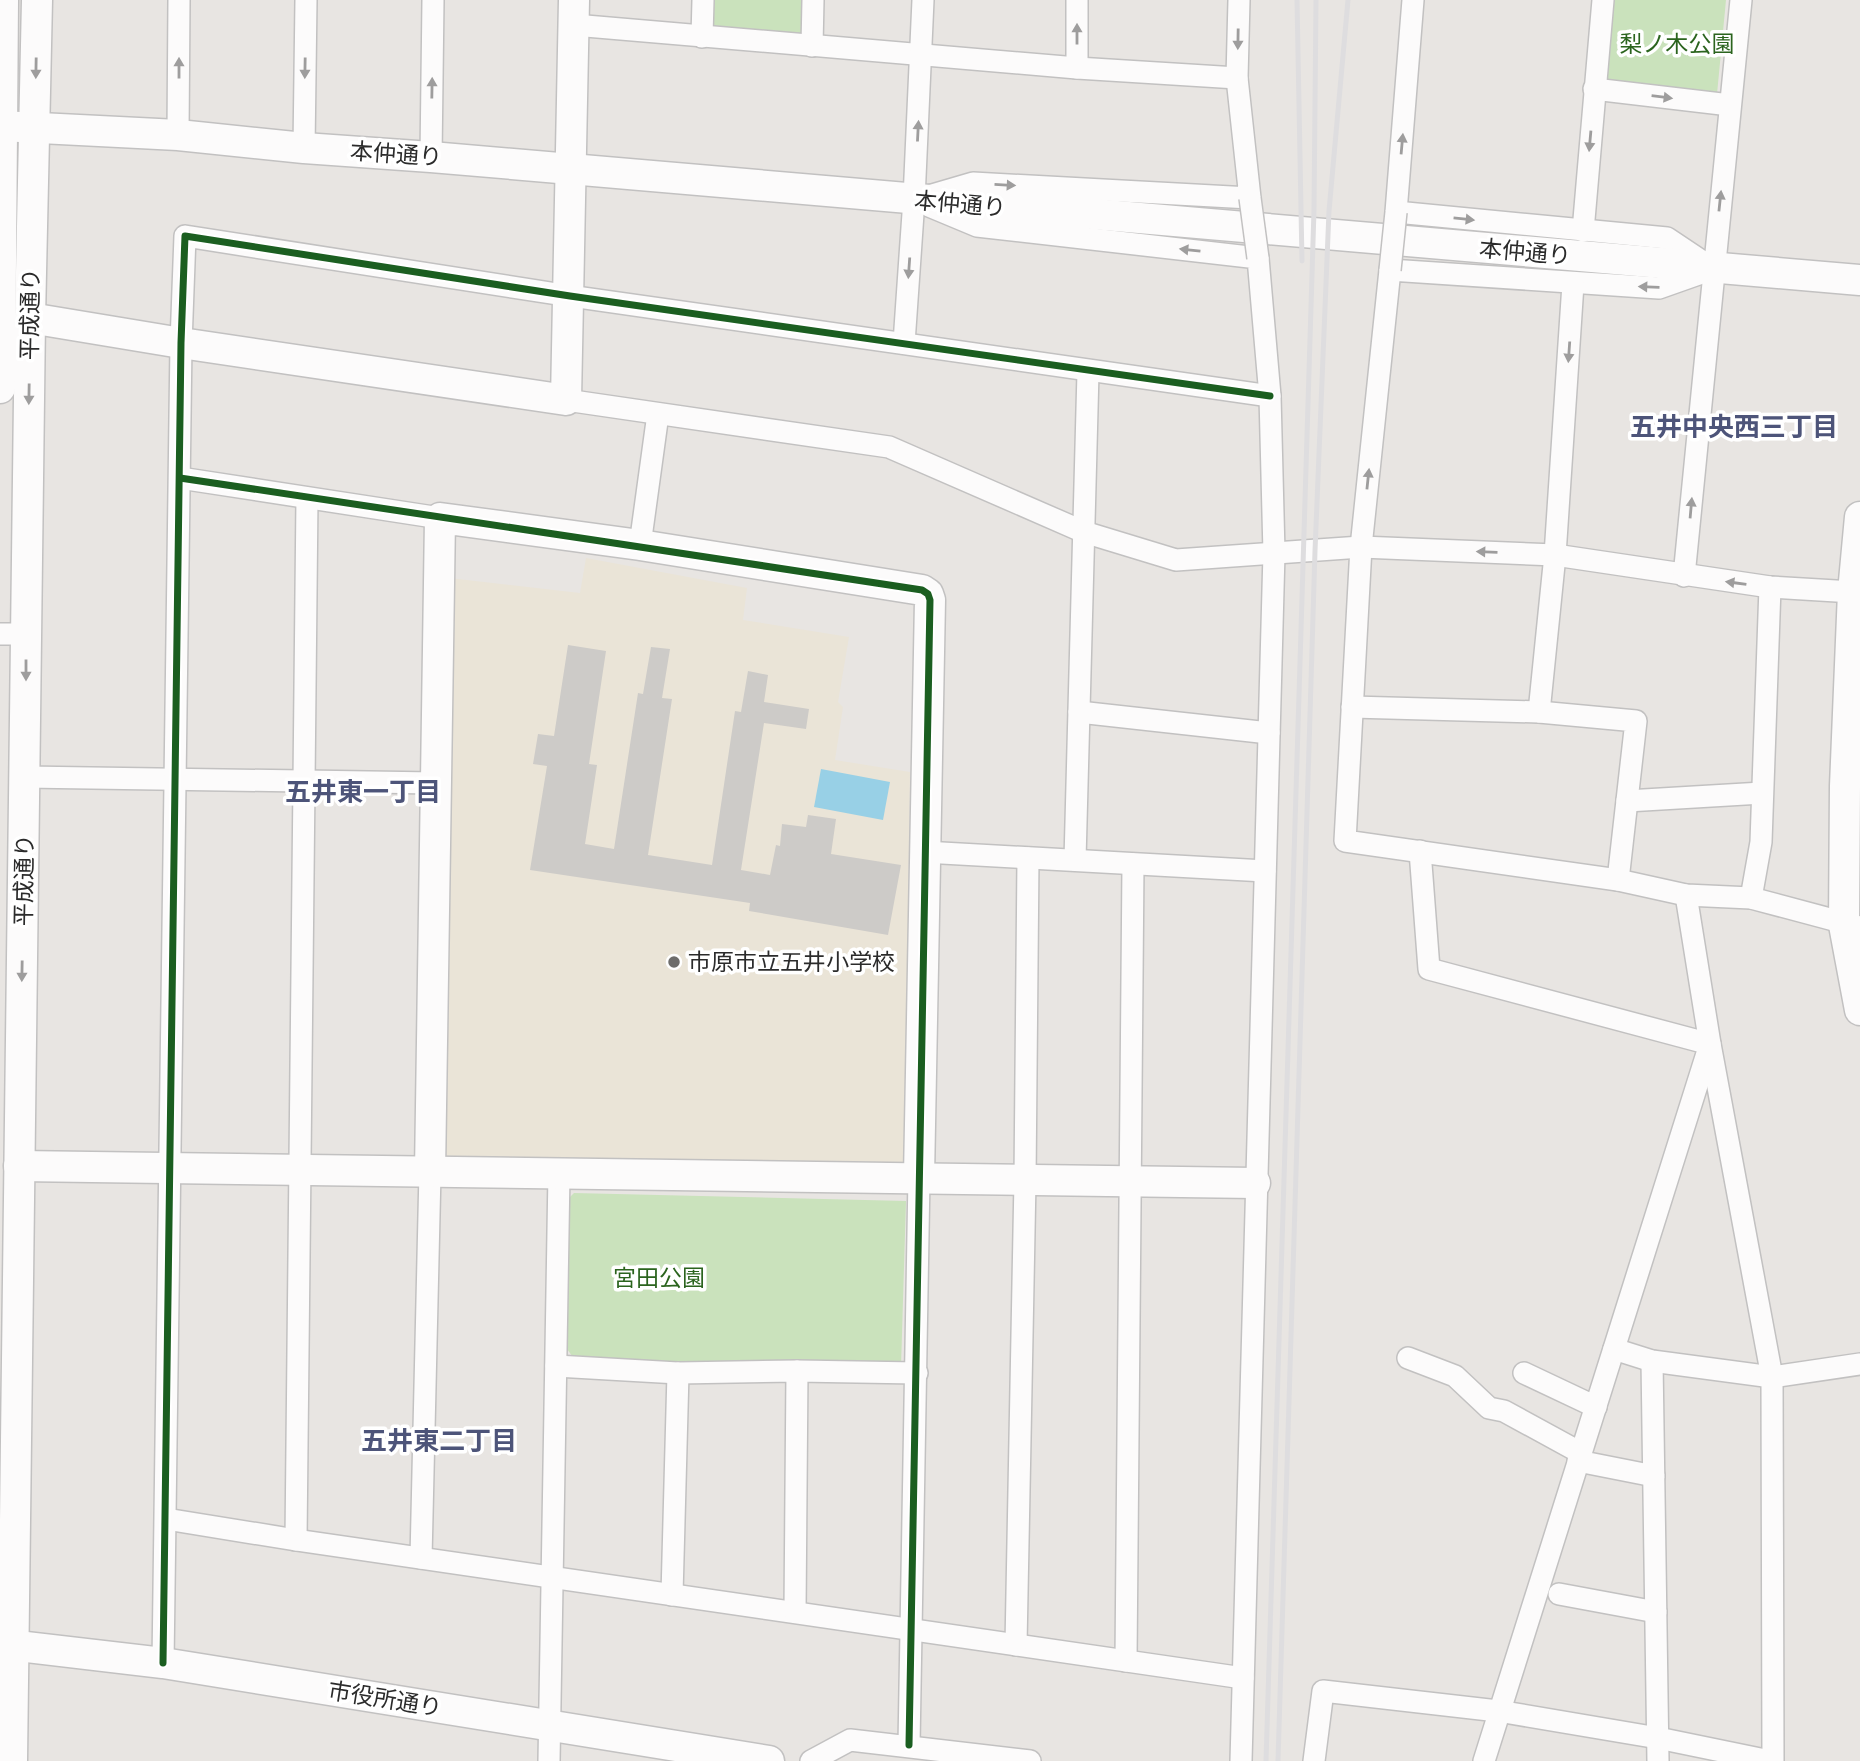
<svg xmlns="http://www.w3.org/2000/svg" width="1860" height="1761" font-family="'Archivo Narrow','Noto Sans JP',sans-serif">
  <rect width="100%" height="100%" fill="#e8e5e2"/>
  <polygon fill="#eae4d7" points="586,558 747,588 743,620 849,637 838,702 843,707 835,760 910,772 905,1163 453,1166 437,1152 449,578 580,593"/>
  <g fill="#cae2bc">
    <polygon points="712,0 803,0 803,34 712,28"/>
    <polygon points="1610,0 1726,0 1717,94 1603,80"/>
    <polygon points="574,1193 906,1201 901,1367 575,1360 567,1349 568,1199"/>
  </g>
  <polygon fill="#98d0e6" points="821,769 890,782 883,820 814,807"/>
  <polygon fill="#cdcbc8" points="568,645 606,651 589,764 597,765 585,844 614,849 638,693 643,694 651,647 670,649 662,698 672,699 648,855 712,865 735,711 741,712 748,671 768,675 764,702 809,709 806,729 764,723 741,870 770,875 776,845 780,846 782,824 806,827 808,815 836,819 831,854 901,865 888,935 749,911 750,903 530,870 547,766 533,764 538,734 554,736"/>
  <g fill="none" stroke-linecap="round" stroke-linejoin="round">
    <defs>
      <g id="street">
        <polyline points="1413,0 1396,212 1667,238 1709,266"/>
        <polyline points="574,25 1077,68 1237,78"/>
        <polyline points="702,37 703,0"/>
        <polyline points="812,46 813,0"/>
        <polyline points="1077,68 1077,0"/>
        <polyline points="1594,89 1730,105"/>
        <polyline points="178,135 179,0"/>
        <polyline points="304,148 306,0"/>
        <polyline points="431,157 433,0"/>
        <polyline points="932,195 973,183 1250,198 1237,78 1239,0"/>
        <polyline points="929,206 977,226 1258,258 1270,396 1274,553 1241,1761"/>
        <polyline points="1583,231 1603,0"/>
        <polyline points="1710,270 1659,288 1390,270 1361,547 1345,841 1618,880 1686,895 1751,898 1860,927"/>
        <polyline points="904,343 914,199 923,0"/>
        <polyline points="566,400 889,447 1084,532 1176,560 1361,547 1555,555 1770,587 1853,592 1860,597"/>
        <polyline points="180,478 440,518"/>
        <polyline points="640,545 658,414"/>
        <polyline points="1684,576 1741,0"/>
        <polyline points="0,634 26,634"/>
        <polyline points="1352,707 1539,712 1636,721 1618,880"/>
        <polyline points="1079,712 1269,733"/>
        <polyline points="1539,712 1555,555 1573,284"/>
        <polyline points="25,777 435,783"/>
        <polyline points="1627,801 1762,793"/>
        <polyline points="1420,851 1429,969 1710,1044 1484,1761"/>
        <polyline points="924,852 1265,871"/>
        <polyline points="1075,860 1088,372"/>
        <polyline points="1686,895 1710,1044 1772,1377 1773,1761"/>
        <polyline points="1751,898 1761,842 1770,587"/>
        <polyline points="1614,1349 1652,1361 1772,1377 1860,1364"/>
        <polyline points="1408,1358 1455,1376 1489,1408 1504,1411 1581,1453"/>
        <polyline points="1652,1361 1658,1761"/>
        <polyline points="556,1366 678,1373 797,1371 917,1373"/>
        <polyline points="1524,1373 1596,1407"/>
        <polyline points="1578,1461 1654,1476"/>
        <polyline points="166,1519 296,1540 1243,1678"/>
        <polyline points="296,1540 307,498"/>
        <polyline points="421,1558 430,1172"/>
        <polyline points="1559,1594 1656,1612"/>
        <polyline points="672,1595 678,1373"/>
        <polyline points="795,1612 797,1371"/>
        <polyline points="1016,1645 1025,1180 1028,858"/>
        <polyline points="1126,1661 1133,864"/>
        <polyline points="163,1663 181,343 185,236 570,296 1270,396"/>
        <polyline points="909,1745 919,1177"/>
        <polyline points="549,1761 559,1173"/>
        <polyline points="811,1761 850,1740 1030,1761"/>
        <polyline points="1314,1761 1323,1691 1498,1711 1658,1738 1770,1761"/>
      </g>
      <g id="secondary">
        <polyline points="0,126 178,135 304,148 431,157 1860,280"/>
        <polyline points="30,318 181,343 566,400 574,0"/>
        <polyline points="0,388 3,0"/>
        <polyline points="1860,517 1853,592 1845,786 1844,925 1860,1010"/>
        <polyline points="19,1166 1255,1183"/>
        <polyline points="430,1172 440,518 640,545 922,590 928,594 930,600 919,1177"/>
        <polyline points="0,1644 163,1663 769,1761"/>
        <polyline points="12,1761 30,318 37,0"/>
      </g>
    </defs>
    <use href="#street" stroke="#c2c1c1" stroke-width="24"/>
    <use href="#secondary" stroke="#c2c1c1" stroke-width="33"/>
    <use href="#street" stroke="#fcfbfb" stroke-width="21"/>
    <use href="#secondary" stroke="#fcfbfb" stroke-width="30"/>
    <g stroke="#dedddf" stroke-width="5">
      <polyline points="1297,0 1302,261"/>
      <polyline points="1266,1761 1314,210 1316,0"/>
      <polyline points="1278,1761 1315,551 1329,211 1348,0"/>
    </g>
    <defs>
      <g id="street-bridge">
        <polyline points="1250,198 1258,258"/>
        <polyline points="1390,270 1396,212"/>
      </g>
    </defs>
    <use href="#street-bridge" stroke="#c2c1c1" stroke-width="24" stroke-linecap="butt"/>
    <use href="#street-bridge" stroke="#fcfbfb" stroke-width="21"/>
    <defs>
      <g id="cycleway">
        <path d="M180,478C427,516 675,551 922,590L928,594L930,600L909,1745"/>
        <polyline points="163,1663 181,343 185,236 570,296 1270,396"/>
      </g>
    </defs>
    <use href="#cycleway" stroke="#fff" stroke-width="11"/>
    <use href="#cycleway" stroke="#1b5e20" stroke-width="7"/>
  </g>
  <defs><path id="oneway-solid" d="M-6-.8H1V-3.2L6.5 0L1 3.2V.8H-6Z" transform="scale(1.75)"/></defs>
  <g fill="#9e9d9d">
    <use href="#oneway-solid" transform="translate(1077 34) rotate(-90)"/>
    <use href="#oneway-solid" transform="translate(1238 39) rotate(91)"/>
    <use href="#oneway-solid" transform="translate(36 68) rotate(91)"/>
    <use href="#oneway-solid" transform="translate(179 68) rotate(-90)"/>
    <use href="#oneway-solid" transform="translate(305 68) rotate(91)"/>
    <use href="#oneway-solid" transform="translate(432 88) rotate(-89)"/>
    <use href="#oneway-solid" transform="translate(1662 97) rotate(7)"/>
    <use href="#oneway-solid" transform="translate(918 131) rotate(-87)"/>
    <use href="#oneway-solid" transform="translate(1590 141) rotate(95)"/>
    <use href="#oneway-solid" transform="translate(1402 144) rotate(-85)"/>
    <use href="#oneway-solid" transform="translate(1005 185) rotate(3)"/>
    <use href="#oneway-solid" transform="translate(1720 201) rotate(-84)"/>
    <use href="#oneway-solid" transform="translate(1464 219) rotate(6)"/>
    <use href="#oneway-solid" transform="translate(1190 250) rotate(-174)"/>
    <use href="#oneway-solid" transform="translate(909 268) rotate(94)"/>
    <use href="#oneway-solid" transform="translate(1649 287) rotate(-178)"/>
    <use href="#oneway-solid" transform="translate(1569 352) rotate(94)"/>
    <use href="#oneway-solid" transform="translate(29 394) rotate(91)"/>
    <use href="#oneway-solid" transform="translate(1368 479) rotate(-84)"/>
    <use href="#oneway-solid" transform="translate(1691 508) rotate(-85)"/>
    <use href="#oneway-solid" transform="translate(1487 552) rotate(-178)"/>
    <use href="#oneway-solid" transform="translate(1736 583) rotate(-172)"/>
    <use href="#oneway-solid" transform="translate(26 670) rotate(90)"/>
    <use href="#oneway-solid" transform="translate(22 971) rotate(91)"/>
  </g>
  <circle fill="#6d6c6b" stroke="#fff" stroke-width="2.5" cx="674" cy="962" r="7"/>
  <g text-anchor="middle" stroke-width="7" stroke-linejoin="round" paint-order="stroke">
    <g font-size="23" fill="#2b641e" stroke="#fff">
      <text x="1677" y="52">梨ノ木公園</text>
      <text x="659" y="1286">宮田公園</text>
    </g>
    <g font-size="23" fill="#2b2b2b" stroke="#fff">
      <text transform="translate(396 154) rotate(4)" y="8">本仲通り</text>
      <text transform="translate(960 204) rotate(5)" y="8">本仲通り</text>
      <text transform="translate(1525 252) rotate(5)" y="8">本仲通り</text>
      <text transform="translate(30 314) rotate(-89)" y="8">平成通り</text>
      <text transform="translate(24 880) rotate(-89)" y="8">平成通り</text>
      <text transform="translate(385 1699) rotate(9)" y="8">市役所通り</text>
    </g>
    <g font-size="23" fill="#2b2b2b" stroke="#fff" text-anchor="start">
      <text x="688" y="970">市原市立五井小学校</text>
    </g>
    <g font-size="26" font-weight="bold" fill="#4d5479" stroke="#fff">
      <text x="1734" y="436">五井中央西三丁目</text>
      <text x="363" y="801">五井東一丁目</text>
      <text x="439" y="1450">五井東二丁目</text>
    </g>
  </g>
</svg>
